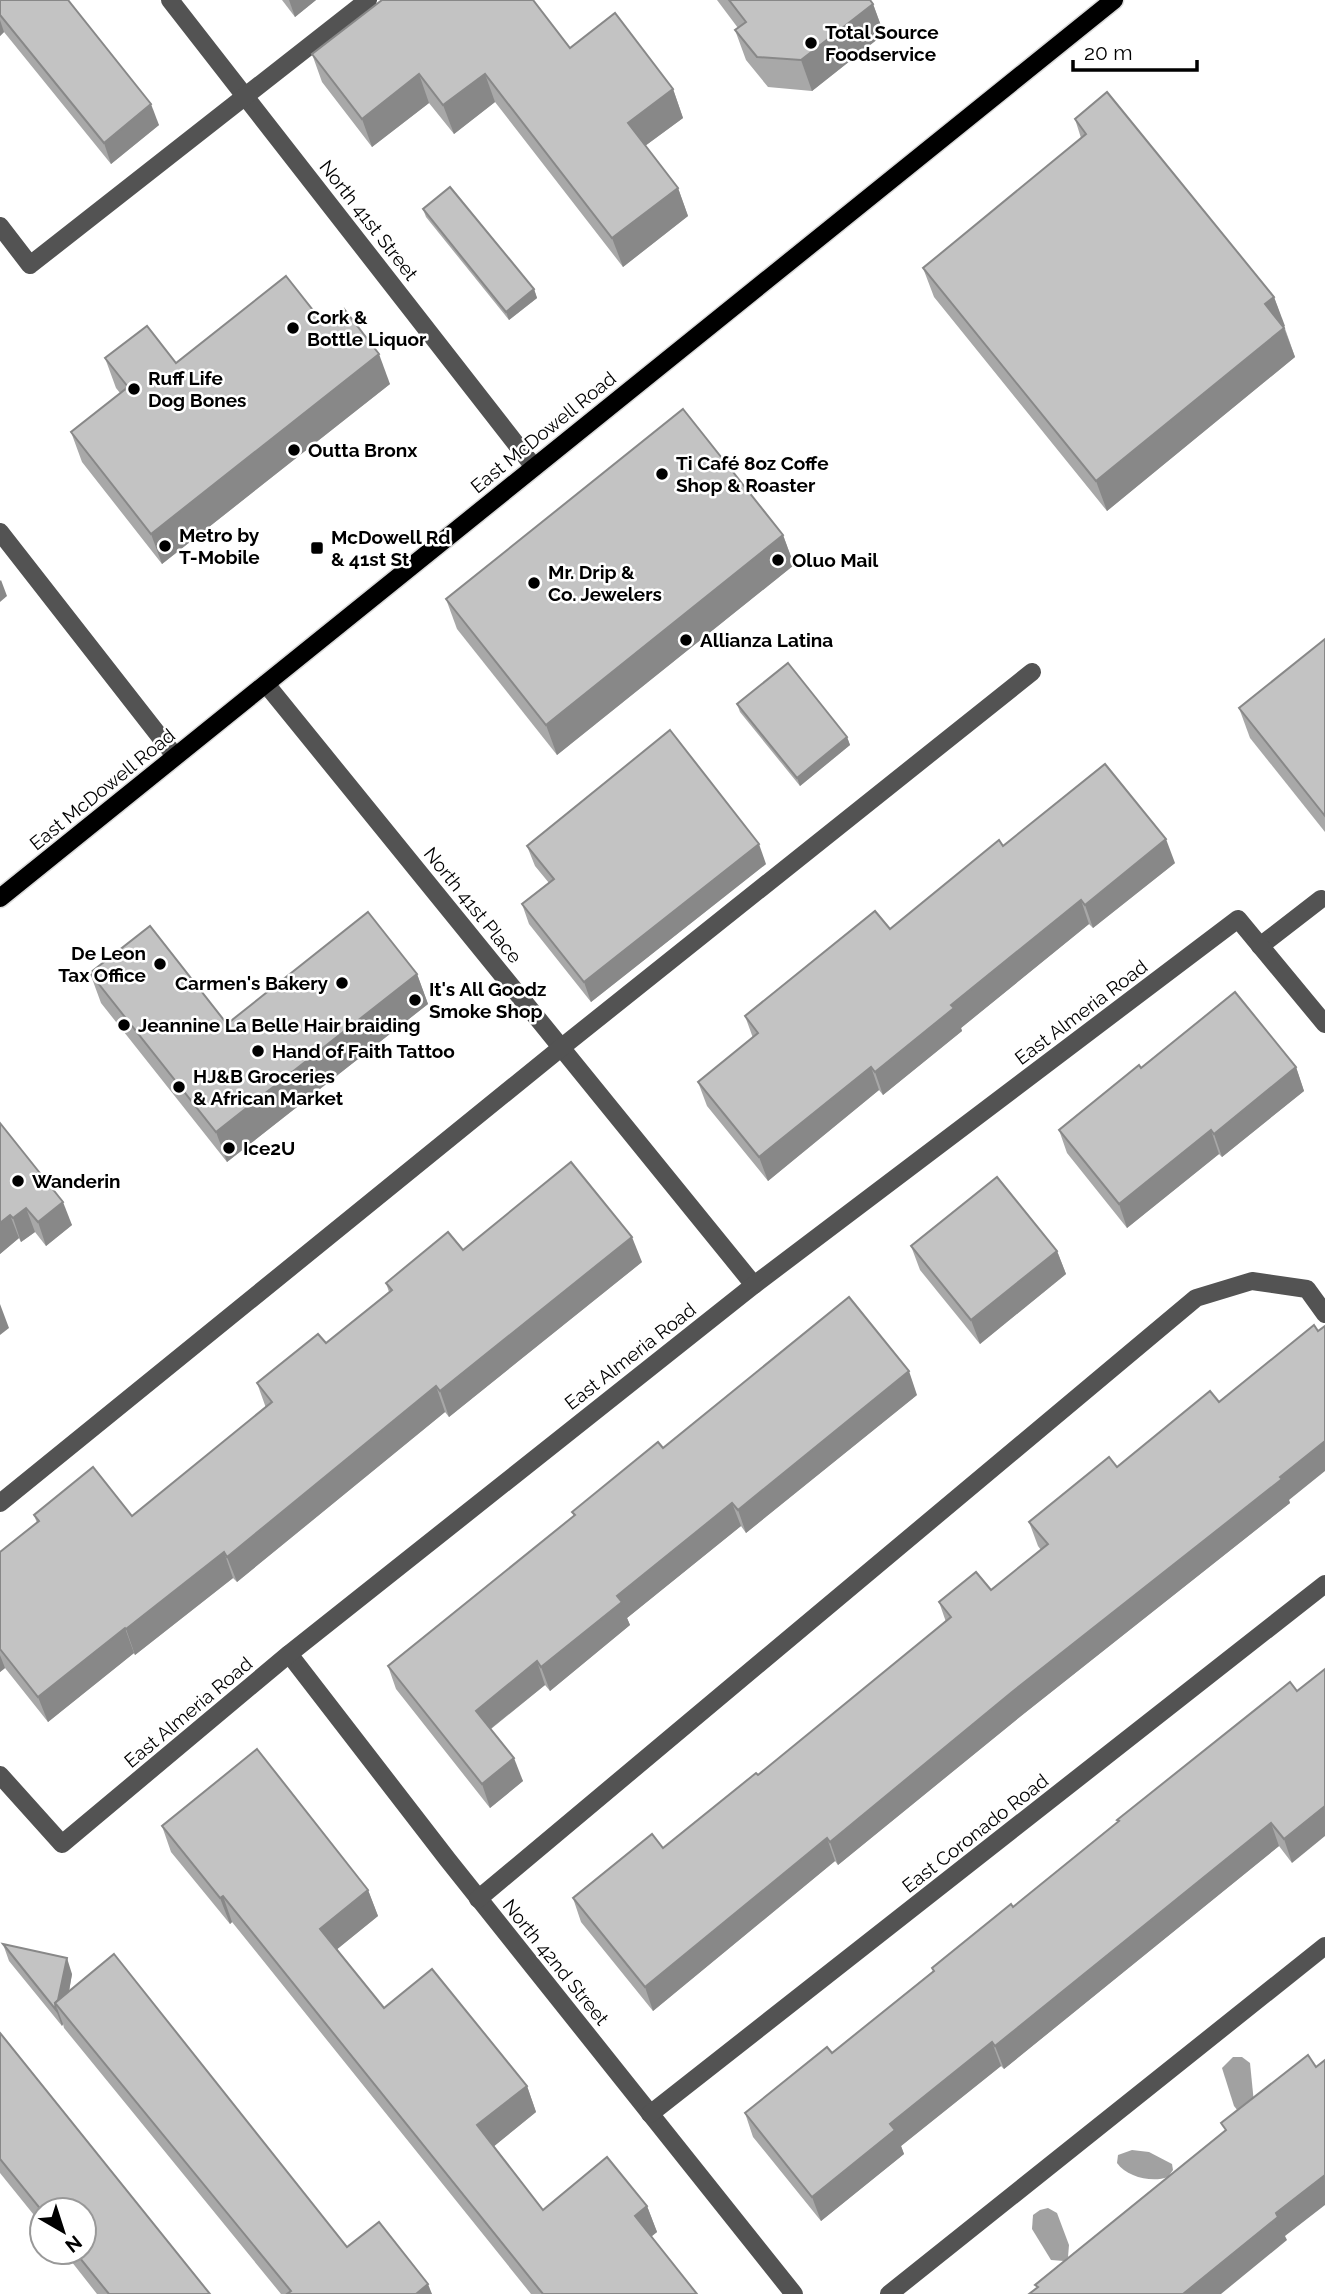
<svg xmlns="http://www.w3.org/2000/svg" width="1325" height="2294" font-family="Raleway,sans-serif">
  <rect width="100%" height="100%" fill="#fff"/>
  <g fill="#a1a1a1">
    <polygon points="1233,2057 1242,2057 1250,2063 1254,2103 1238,2111 1234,2106 1222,2068"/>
    <path d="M1132,2150L1149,2152L1172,2164L1173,2170L1168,2177C1152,2183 1127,2177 1117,2163L1118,2155Z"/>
    <polygon points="1048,2208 1057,2213 1069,2245 1068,2257 1064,2261 1051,2260 1032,2229 1033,2215 1040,2210"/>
  </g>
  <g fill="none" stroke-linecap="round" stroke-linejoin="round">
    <defs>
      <polyline id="major" points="0,898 1114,0"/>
    </defs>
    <use href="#major" stroke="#dbdbdb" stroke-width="21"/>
    <g stroke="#535353" stroke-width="18">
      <polyline points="170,0 534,467"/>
      <polyline points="0,226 30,265 368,0"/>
      <polyline points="0,532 175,756"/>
      <polyline points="266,684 754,1285"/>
      <polyline points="1260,946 1321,899"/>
      <polyline points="0,1503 562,1047 1032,672"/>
      <polyline points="289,1654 448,1860 794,2294"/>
      <polyline points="0,1775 62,1844 289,1654 754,1285 1238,919 1325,1024"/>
      <polyline points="478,1899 1196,1298 1252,1281 1307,1289 1325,1314"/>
      <polyline points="650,2114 1325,1584"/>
      <polyline points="889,2294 1325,1946"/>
    </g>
    <use href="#major" stroke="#000" stroke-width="18"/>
  </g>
  <g fill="#a8a8a8">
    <polygon points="0,0 159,125 111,164 4,32 0,36"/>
    <polygon points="282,0 316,0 295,17"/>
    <polygon points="717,0 870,0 873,4 884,34 812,91 768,87 746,60 735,30 738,28"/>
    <polygon points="570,48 673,89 683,118 645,146 678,188 688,216 623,267 495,102 454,134 429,103 372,147 322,82 312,54"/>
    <polygon points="1075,119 1274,297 1295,357 1107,511 934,297 923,268 1081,138"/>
    <polygon points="423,209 534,289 537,298 509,320 426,217"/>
    <polygon points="324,324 390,384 162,564 82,462 71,432 120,393 116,388 105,358 176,363"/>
    <polygon points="783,535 794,565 557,755 457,629 446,599"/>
    <polygon points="1325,639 1325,832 1250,738 1239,708"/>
    <polygon points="737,704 847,737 850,745 800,786 740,712"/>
    <polygon points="527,846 766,864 591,1002 529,924 522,904 549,883 535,866"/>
    <polygon points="1003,846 1175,863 1093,928 1089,924 961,1028 962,1031 883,1095 879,1090 768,1181 707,1106 698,1082 753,1038 745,1016 890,929"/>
    <polygon points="90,973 227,1024 417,974 428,1004 227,1162 101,1003"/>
    <polygon points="1296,1067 1304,1091 1222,1157 1219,1154 1127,1228 1067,1153 1059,1130 1141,1068"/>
    <polygon points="0,1123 72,1225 46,1246 35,1232 21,1242 19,1238 0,1254"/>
    <polygon points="911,1246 1057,1251 1066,1274 980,1344 920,1270"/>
    <polygon points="463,1250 642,1262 449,1417 445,1412 237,1582 233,1578 135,1655 134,1653 48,1722 5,1668 0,1672 0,1552 37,1523 34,1515 132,1516 266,1408 257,1383 326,1343 389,1292 386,1283"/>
    <polygon points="917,1395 746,1533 741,1526 627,1618 630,1625 550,1691 545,1685 491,1729 523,1781 490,1808 396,1689 388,1666 574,1516 572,1512 663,1448"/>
    <polygon points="1117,1467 1289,1500 1290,1503 1021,1716 838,1865 835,1861 653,2011 581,1922 573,1898 663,1848 758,1775 946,1622 939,1602 991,1590 1041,1550 1038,1546 1029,1522"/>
    <polygon points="1290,1682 1292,1863 1279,1846 1004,2069 1001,2066 901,2146 904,2154 821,2221 753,2137 745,2113 832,2053 933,1971 932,1968 1013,1907"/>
    <polygon points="162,1826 368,1890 378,1916 337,1949 384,2008 527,2086 536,2112 494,2146 543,2210 647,2206 657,2232 651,2237 697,2294 531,2294 232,1922 230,1924 171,1852"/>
    <polygon points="3,1944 72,1974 69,1991 347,2247 432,2294 281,2294 64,2028 63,2024 62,2026 9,1961"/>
    <polygon points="0,2033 210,2294 97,2294 64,2252 84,2252 42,2210 42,2225 0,2173"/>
  </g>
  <g fill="#888">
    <polygon points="289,0 316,0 295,17"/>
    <polygon points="873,4 884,34 812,91 801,60"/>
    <polygon points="0,20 4,32 0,36"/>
    <polygon points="419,74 429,103 372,147 362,119"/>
    <polygon points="485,74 495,102 454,134 443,105"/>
    <polygon points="673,89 683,118 638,151 628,123"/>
    <polygon points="151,104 159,125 111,164 104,143"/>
    <polygon points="678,188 688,216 623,267 612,238"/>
    <polygon points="534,289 537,298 509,320 506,312"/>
    <polygon points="1274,297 1285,326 1276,333 1265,304"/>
    <polygon points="1284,328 1295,357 1107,511 1096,481"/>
    <polygon points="379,354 390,384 162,564 151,534"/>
    <polygon points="783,535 794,565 557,755 546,725"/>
    <polygon points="1,580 7,596 0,602 0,581"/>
    <polygon points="847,737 850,745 800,786 797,778"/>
    <polygon points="1166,839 1175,863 1093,928 1085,905"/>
    <polygon points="759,844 766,864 591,1002 584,982"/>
    <polygon points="1081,900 1089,924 961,1028 962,1031 883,1095 875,1072 951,1005"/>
    <polygon points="417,974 428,1004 227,1162 216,1132"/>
    <polygon points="871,1067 879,1090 768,1181 759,1157"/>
    <polygon points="1296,1067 1304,1091 1222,1157 1214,1134"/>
    <polygon points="1211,1130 1219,1154 1127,1228 1119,1204"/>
    <polygon points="63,1202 72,1225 46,1246 38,1222"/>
    <polygon points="26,1208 35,1232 21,1242 13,1218"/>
    <polygon points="10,1215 19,1238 0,1254 0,1223"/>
    <polygon points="632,1237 642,1262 449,1417 440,1391"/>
    <polygon points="1057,1251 1066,1274 980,1344 971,1320"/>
    <polygon points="0,1304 9,1328 0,1335"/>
    <polygon points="909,1371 917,1395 746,1533 738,1510"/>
    <polygon points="436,1386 445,1412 237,1582 227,1557"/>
    <polygon points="1325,1441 1325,1471 1289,1500 1290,1503 1021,1716 838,1865 830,1842 1012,1692"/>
    <polygon points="732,1503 741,1526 627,1618 630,1625 550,1691 541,1667 617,1596"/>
    <polygon points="224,1552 233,1578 135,1655 126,1629"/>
    <polygon points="125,1628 134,1653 48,1722 38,1697"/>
    <polygon points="0,1655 5,1668 0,1672"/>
    <polygon points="537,1661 545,1685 484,1734 476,1711"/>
    <polygon points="514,1758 523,1781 490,1808 482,1784"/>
    <polygon points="1325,1806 1325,1836 1292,1863 1284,1839"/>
    <polygon points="1271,1823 1279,1846 1004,2069 995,2046"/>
    <polygon points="827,1838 835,1861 653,2011 645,1987"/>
    <polygon points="368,1890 378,1916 330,1955 320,1929"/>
    <polygon points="223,1896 232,1922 230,1924 220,1898"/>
    <polygon points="67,1958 72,1974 65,2015 57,2006"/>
    <polygon points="57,2008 63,2024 62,2026 56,2010"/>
    <polygon points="992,2042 1001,2066 901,2146 904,2154 821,2221 812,2197 890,2124"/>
    <polygon points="527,2086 536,2112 487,2152 477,2125"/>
    <polygon points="1325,2175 1325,2205 1285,2236 1287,2240 1221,2294 1183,2294 1276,2213"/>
    <polygon points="647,2206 657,2232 644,2242 635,2216"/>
    <polygon points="428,2284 432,2294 416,2294"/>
  </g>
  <g fill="#c3c3c3" stroke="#888" stroke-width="2">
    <polygon points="0,0 68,0 151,104 104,143 0,15"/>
    <polygon points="382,0 533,0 570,48 615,13 673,89 628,123 678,188 612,238 485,74 443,105 419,74 362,119 312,54"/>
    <polygon points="729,0 870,0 873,4 801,60 757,57 735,30 746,22"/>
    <polygon points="1107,92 1274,297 1265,304 1284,328 1096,481 923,268 1086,134 1075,119"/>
    <polygon points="450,187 534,289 506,312 423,209"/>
    <polygon points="286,276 324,324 344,309 379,354 151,534 71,432 128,387 105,358 147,326 176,363"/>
    <polygon points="683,409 783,535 546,725 446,599"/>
    <polygon points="1325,639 1325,816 1239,708"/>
    <polygon points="788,663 847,737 797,778 737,704"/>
    <polygon points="670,730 759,844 584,982 522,904 554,879 527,846"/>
    <polygon points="1105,764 1166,839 1085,905 1081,900 951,1005 954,1008 875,1072 871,1067 759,1157 698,1082 758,1033 745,1016 875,911 890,929 999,840 1003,846"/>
    <polygon points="368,912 417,974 216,1132 90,973 150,926 227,1024"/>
    <polygon points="1235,992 1296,1067 1214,1134 1211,1130 1119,1204 1059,1130 1139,1065 1141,1068"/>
    <polygon points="0,1123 63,1202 38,1222 26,1208 13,1218 10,1215 0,1223"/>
    <polygon points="571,1162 632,1237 440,1391 436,1386 227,1557 224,1552 126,1629 125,1628 38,1697 0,1649 0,1552 39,1521 34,1515 93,1467 132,1516 272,1402 257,1383 318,1334 326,1343 392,1290 386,1283 448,1232 463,1250"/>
    <polygon points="997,1177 1057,1251 971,1320 911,1246"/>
    <polygon points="849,1297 909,1371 738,1510 732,1503 617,1596 622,1602 541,1667 537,1661 476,1711 514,1758 482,1784 388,1666 575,1515 572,1512 658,1442 663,1448"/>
    <polygon points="1314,1325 1318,1331 1325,1326 1325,1441 1280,1477 1282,1479 1012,1692 830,1842 827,1838 645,1987 573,1898 652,1834 663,1848 756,1773 758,1775 951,1617 939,1602 976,1572 991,1590 1048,1544 1029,1522 1109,1457 1117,1467 1210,1391 1219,1402"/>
    <polygon points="1325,1669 1325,1806 1284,1839 1271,1823 995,2046 992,2042 890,2124 895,2130 812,2197 745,2113 827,2047 832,2053 934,1971 932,1968 1011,1904 1013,1907 1119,1821 1117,1820 1290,1682 1297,1691"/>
    <polygon points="257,1749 368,1890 320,1929 384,2008 432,1969 527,2086 477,2125 543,2210 607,2157 647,2206 635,2216 697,2294 543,2294 223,1896 220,1898 162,1826"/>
    <polygon points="3,1944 67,1958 58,2000 55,2003 56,2010"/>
    <polygon points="114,1954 347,2247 379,2222 428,2284 416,2294 287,2294 291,2291 55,2003"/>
    <polygon points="0,2033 210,2294 109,2294 75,2252 84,2252 84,2210 42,2210 42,2211 0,2159"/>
    <polygon points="1308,2055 1316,2067 1325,2060 1325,2175 1276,2213 1278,2217 1183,2294 1029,2294 1038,2287 1035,2285 1226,2130 1221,2123"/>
  </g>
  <g fill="#000" stroke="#fff" stroke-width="2.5">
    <circle cx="811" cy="43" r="7"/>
    <circle cx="293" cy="328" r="7"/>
    <circle cx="134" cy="389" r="7"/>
    <circle cx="294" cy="450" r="7"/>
    <circle cx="662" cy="474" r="7"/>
    <circle cx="165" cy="546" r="7"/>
    <rect x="310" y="541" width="14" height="14" rx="3.5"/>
    <circle cx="778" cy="560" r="7"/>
    <circle cx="534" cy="583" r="7"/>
    <circle cx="686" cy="640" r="7"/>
    <circle cx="160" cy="964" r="7"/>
    <circle cx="342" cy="983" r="7"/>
    <circle cx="415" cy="1000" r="7"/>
    <circle cx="124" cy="1025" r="7"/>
    <circle cx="258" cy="1051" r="7"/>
    <circle cx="179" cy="1087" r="7"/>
    <circle cx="229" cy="1148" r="7"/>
    <circle cx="18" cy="1181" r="7"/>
  </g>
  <g text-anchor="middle" stroke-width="5" stroke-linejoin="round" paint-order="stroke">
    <g font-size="19" font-weight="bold" fill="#000" stroke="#fff" text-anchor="start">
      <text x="825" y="39">Total Source<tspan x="825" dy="22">Foodservice</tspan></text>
      <text x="307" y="324">Cork &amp;<tspan x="307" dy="22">Bottle Liquor</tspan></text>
      <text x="148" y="385">Ruff Life<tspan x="148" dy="22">Dog Bones</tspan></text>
      <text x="308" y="457">Outta Bronx</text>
      <text x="676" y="470">Ti Café 8oz Coffe<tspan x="676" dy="22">Shop &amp; Roaster</tspan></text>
      <text x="179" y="542">Metro by<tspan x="179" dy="22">T-Mobile</tspan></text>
      <text x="331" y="544">McDowell Rd<tspan x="331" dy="22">&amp; 41st St</tspan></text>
      <text x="792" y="567">Oluo Mail</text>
      <text x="548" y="579">Mr. Drip &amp;<tspan x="548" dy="22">Co. Jewelers</tspan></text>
      <text x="700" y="647">Allianza Latina</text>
      <text x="146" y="960" text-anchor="end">De Leon<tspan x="146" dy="22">Tax Office</tspan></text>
      <text x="328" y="990" text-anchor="end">Carmen's Bakery</text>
      <text x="429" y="996">It's All Goodz<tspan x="429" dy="22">Smoke Shop</tspan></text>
      <text x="138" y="1032">Jeannine La Belle Hair braiding</text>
      <text x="272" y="1058">Hand of Faith Tattoo</text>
      <text x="193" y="1083">HJ&amp;B Groceries<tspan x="193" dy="22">&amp; African Market</tspan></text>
      <text x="243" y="1155">Ice2U</text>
      <text x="32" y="1188">Wanderin</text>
    </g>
    <g font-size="19" fill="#000" stroke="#fff">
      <text transform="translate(369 220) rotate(52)" y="7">North 41st Street</text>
      <text transform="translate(543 432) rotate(-39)" y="7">East McDowell Road</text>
      <text transform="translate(102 789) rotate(-39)" y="7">East McDowell Road</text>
      <text transform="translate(473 905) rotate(51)" y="7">North 41st Place</text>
      <text transform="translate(1081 1012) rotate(-37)" y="7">East Almeria Road</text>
      <text transform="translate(630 1356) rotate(-38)" y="7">East Almeria Road</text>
      <text transform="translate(188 1712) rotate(-40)" y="7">East Almeria Road</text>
      <text transform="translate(975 1833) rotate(-38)" y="7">East Coronado Road</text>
      <text transform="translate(556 1962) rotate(51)" y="7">North 42nd Street</text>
    </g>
  </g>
  <g transform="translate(63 2231) rotate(141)"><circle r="33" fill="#ffffff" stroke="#999999" stroke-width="2"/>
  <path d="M0-5L12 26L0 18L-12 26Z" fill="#000000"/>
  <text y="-10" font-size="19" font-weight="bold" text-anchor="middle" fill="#000000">N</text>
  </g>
  <path d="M1073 60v10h124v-10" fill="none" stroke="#000000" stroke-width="3.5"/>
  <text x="1084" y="60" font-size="21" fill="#000000" stroke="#ffffff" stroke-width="5" paint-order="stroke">20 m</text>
</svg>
